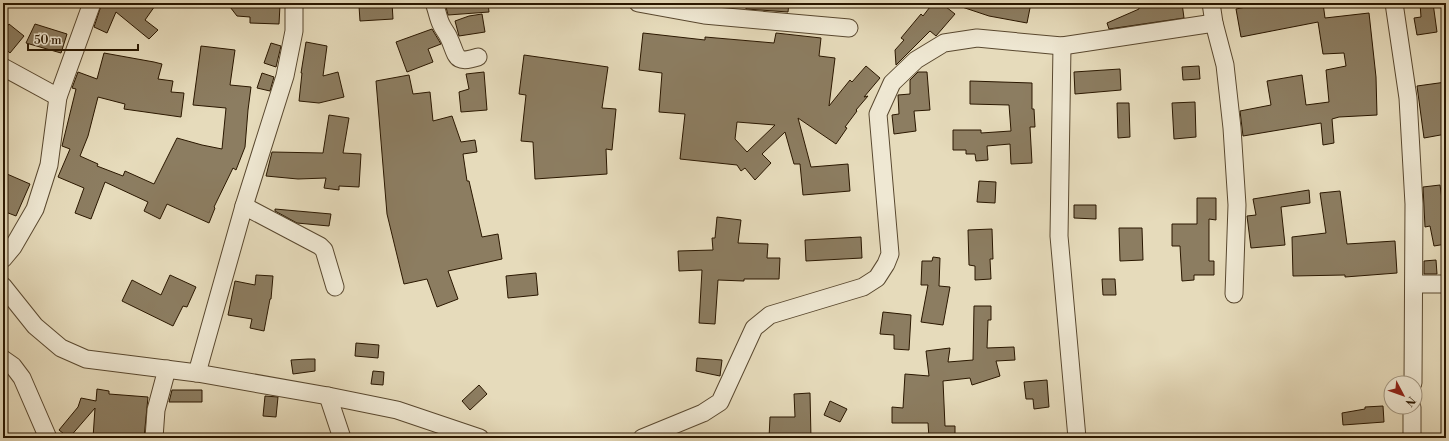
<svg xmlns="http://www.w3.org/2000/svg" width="1449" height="441" font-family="'Libre Bodoni',serif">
  <rect width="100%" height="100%" fill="#e6dbbb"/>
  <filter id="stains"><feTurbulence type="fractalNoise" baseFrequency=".005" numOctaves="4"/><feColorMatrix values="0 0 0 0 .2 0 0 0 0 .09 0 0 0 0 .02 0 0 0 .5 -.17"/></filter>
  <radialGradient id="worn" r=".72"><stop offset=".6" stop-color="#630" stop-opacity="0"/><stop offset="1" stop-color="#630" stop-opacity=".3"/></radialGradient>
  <g fill="#8c7d61" stroke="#2a1700" fill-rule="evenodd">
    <polygon points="105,3 157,3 145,20 158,30 149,39 116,12 107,33 94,27 101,6"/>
    <polygon points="227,3 280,5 279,24 250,23 250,17 237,16"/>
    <polygon points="392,3 393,19 360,21 359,6"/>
    <polygon points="458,3 488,3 489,12 448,15 446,7"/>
    <polygon points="746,3 789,3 788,12 746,9"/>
    <polygon points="933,3 941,3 955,14 936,36 930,31 896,65 895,50 904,40 901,38 921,14 923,16"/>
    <polygon points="957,3 1031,3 1027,23 989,16 956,5"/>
    <polygon points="1138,3 1182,3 1184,18 1109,29 1107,23 1139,9"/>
    <polygon points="1266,3 1323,3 1325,18 1369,13 1376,77 1377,115 1339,117 1332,119 1334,143 1323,145 1321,123 1243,136 1240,111 1271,105 1267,81 1302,75 1306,105 1329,102 1326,70 1346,66 1344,53 1323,54 1318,22 1241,37 1236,9"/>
    <polygon points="1420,3 1433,3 1437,32 1417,35 1414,18 1421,17"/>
    <polygon points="482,14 485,32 459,36 455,21 469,16"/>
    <polygon points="9,24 24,36 10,53 3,47 3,32"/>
    <polygon points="35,24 67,34 61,53 26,43"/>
    <polygon points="432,29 441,44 428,49 433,62 407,72 396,42"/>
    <path d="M643,33L705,40V37L774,43L776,33L821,38L819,56L835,58L829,106L850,80L852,82L866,66L880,78L864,97L868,96L856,110L857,111L845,127L847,128L836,144L798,118L811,167L848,164L850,191L803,195L800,164H794L785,132L762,154L771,163L755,180L745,168L741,171L737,165L680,159L685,114L659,112L662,73L639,70ZM737,122L775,125L747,152L735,139Z"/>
    <polygon points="306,42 327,46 323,76 338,72 344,97 319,103 299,101 302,73 301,73"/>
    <polygon points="271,43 281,46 276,67 264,63"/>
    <polygon points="201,46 235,50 230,85 251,87 248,110 245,147 236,170 233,168 214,207 215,208 209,223 167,204 160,219 144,211 148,202 105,182 91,219 75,213 84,188 58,177 70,149 62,146 76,89 72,88 78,72 97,79 104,53 154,62 162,64 158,79 173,81 171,92 184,93 181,117 124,109 125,104 98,97 88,136 80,156 98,164 97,166 123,176 125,171 154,184 177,138 202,145 222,149 226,108 193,105"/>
    <polygon points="524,55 608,67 602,108 616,109 612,150 606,149 607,174 535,179 533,142 521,141 526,95 519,94"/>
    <polygon points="1199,66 1200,79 1183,80 1182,67"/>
    <polygon points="1120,69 1121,90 1075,94 1074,72"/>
    <polygon points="484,72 487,110 461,112 459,92 469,89 466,74"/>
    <polygon points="918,72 927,72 930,110 914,111 916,131 894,134 892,115 899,114 898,95 910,94 910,80"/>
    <polygon points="262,73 274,77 270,91 257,88"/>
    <polygon points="409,75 413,94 430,92 433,121 452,116 461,142 475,140 477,152 463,154 467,181 469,181 482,237 498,234 502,259 448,271 458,299 437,307 427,279 404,284 387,214 376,81"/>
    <polygon points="970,81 1032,83 1032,109 1034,109 1035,127 1030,127 1032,163 1011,164 1010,144 987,146 988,160 976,161 975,154 966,154 966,150 953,150 953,130 981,130 981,133 1011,131 1009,105 970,104"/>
    <polygon points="1446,82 1446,99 1444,99 1446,110 1446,134 1424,138 1417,86"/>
    <polygon points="1195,102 1196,137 1174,139 1172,103"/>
    <polygon points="1117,103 1129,103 1130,137 1118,138"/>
    <polygon points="329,115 349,118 343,153 361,154 359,187 339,186 339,190 324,188 326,178 298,179 266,176 272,152 323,153"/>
    <polygon points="7,174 30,184 16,216 3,211 3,185"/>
    <polygon points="979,181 996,182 995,203 977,202"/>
    <polygon points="1440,185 1446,229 1446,244 1434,246 1430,226 1425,227 1423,187"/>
    <polygon points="1309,190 1310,203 1281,207 1285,245 1251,248 1247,216 1256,215 1253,199"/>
    <polygon points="1340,191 1347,244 1395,241 1397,273 1345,277 1345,275 1293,276 1292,237 1326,233 1320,193"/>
    <polygon points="1197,198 1216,198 1216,220 1209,219 1209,261 1214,261 1214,275 1194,275 1194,280 1182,281 1180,246 1172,246 1172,224 1197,224"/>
    <polygon points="1074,205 1096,205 1096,219 1074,218"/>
    <polygon points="275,209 331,214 329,226 297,223 275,211"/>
    <polygon points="717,217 741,220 738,243 768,244 767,258 780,258 779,279 744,279 744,281 718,280 715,324 699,323 702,270 679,271 678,251 713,250 712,238 715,238"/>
    <polygon points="1119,228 1142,228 1143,260 1120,261"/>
    <polygon points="992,229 993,259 990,259 991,279 975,280 975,266 969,265 968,230"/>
    <polygon points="861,237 862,258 806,261 805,240"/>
    <polygon points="933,257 940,258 939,286 950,287 943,325 921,322 928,285 921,285 922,261 932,261"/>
    <polygon points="1436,260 1437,274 1424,274 1424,261"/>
    <polygon points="536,273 538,295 508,298 506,276"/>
    <polygon points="170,275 196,287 187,307 183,306 173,326 122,301 132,280 161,295"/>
    <polygon points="256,275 273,276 271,299 270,299 264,331 250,328 252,319 228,315 235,281 255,285"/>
    <polygon points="1102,279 1115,279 1116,295 1103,295"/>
    <polygon points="974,306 991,306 991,320 988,320 987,348 1014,347 1015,360 996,361 1000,376 972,385 970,378 943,381 945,426 955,426 955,438 929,438 928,423 892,423 892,407 903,408 905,374 929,376 926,351 950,348 948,362 973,360"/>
    <polygon points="883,312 911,315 909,350 894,349 894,335 880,334"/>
    <polygon points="356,343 379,345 378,358 355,356"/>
    <polygon points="697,358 722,360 720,376 696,371"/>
    <polygon points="308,359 315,359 315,371 293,374 291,360"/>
    <polygon points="373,371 384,372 383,385 371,384"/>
    <polygon points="1047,380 1049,407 1034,409 1033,399 1026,399 1024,382"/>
    <polygon points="479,385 487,394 470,410 462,401"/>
    <polygon points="97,389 109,391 109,394 148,397 144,438 93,438 95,408 69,438 59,430 78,407 81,398 96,401"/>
    <polygon points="172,390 202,390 202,402 169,402"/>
    <polygon points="810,393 811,438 769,438 770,417 795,417 794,394"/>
    <polygon points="265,396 278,397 276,417 263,416"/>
    <polygon points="830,401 847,409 840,422 824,415"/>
    <polygon points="1383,406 1384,422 1343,425 1342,413 1365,409 1365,407"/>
  </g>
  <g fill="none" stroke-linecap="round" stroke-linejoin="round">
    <defs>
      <g id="minor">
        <path d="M434,3C437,10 438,18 441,24C443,29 447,33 449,38C457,55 454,65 478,57"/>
        <polyline points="638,3 704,15 849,28"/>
        <polyline points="1211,3 1214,23 1225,65 1232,128 1237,205 1234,294"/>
        <polyline points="1394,3 1408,98 1414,204 1413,383"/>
        <polyline points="1062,46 1059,236 1077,438"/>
        <polyline points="3,67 58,97"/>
        <polyline points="244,206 320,246 324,250 335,287"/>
        <polyline points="3,259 13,247 35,209 49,165 58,97 92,3"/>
        <polyline points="1414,284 1446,284"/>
        <polyline points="3,286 35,326 61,348 86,359 197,373 328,396 397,410 480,438"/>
        <polyline points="3,359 13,366 22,378 48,438"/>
        <polyline points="197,373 244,206 285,76 294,31 294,3"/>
        <polyline points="328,396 342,438"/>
        <polyline points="154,438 156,410 167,369"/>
        <polyline points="642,438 703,413 720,402 754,328 770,315 863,287 877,278 886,264 890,254 878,114 892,83 916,60 944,43 977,38 1062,46 1214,23"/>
        <polyline points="1412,438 1412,407"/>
      </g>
    </defs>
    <use href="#minor" stroke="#59482f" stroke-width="19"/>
    <use href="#minor" stroke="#efe8d3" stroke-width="17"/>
  </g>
  <rect width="1449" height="441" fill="none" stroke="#e6dbbb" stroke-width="16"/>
  <rect x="4" y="4" width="1441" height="433" fill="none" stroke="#2a1700" stroke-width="2"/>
  <rect x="8" y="8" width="1433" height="425" fill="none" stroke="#2a1700"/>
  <g transform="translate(1403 395) rotate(131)"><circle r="19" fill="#efe8d3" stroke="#a0947f"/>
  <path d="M0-3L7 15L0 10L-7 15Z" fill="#8f2418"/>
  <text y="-6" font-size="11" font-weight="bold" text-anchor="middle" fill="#2a1700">N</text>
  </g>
  <path d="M28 44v6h110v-6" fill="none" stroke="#2a1700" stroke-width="2"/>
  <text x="34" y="44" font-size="12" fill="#2a1700" stroke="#efe8d3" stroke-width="3" paint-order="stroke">50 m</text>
  <rect width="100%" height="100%" filter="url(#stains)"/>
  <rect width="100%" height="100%" fill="url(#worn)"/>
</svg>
